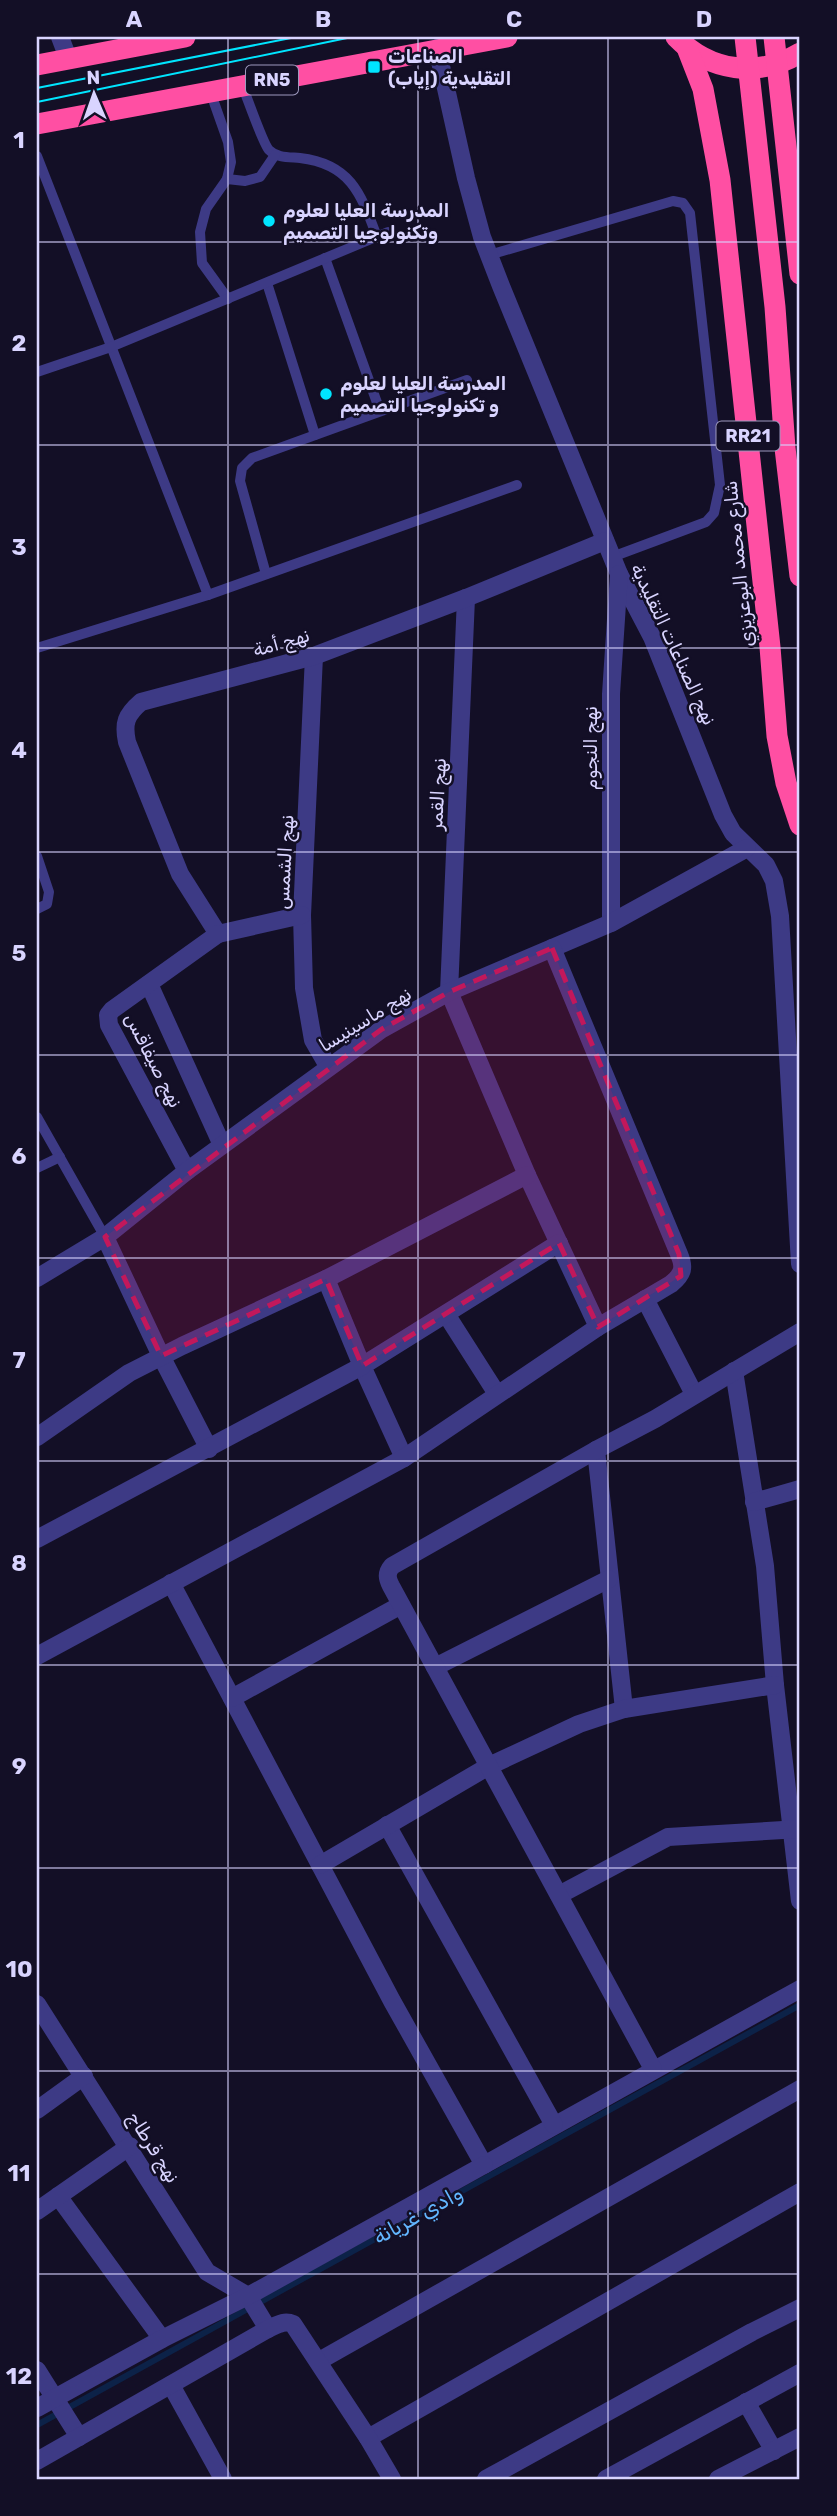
<svg xmlns="http://www.w3.org/2000/svg" width="837" height="2516" font-family="Rubik,Cairo,sans-serif">
  <rect width="100%" height="100%" fill="#130f26"/>
  <g fill="none" stroke-linecap="round" stroke-linejoin="round">
    <polyline stroke="#0c2248" stroke-width="6" points="37,2425 800,2005"/>
    <g stroke="#3d3a85" stroke-width="10">
      <path d="M242,85C247,97 263,144 269,150C277,158 289,157 300,158C351,164 361,194 377,237"/>
      <polyline points="210,91 228,142 231,162 227,179 206,209 200,232 202,263 228,299"/>
      <polyline points="37,156 208,595"/>
      <polyline points="227,179 245,181 260,177 275,155"/>
      <polyline points="489,255 673,201 683,203 690,213 720,485 714,513 706,522 612,557"/>
      <polyline points="325,258 380,411"/>
      <polyline points="267,283 315,435"/>
      <polyline points="37,372 111,347 388,232"/>
      <polyline points="266,574 240,481 242,468 252,458 467,380"/>
      <polyline points="37,648 208,595 517,485"/>
      <polyline points="37,856 49,892 47,904 37,909"/>
      <polyline points="37,1117 105,1237"/>
      <polyline points="37,1168 60,1157"/>
    </g>
    <g stroke="#3d3a85" stroke-width="18">
      <polyline points="60,37 68,58"/>
      <polyline points="437,48 466,178 482,237 501,286 619,574 652,637 723,815 733,833 766,865 774,881 780,916 800,1264"/>
      <polyline points="466,598 449,992 527,1175 598,1327"/>
      <polyline points="314,656 302,915 304,988 313,1040 328,1066"/>
      <path d="M302,915L218,934L180,874L127,742C123,723 126,715 141,702L314,656L466,598L605,541"/>
      <polyline points="611,923 611,694 619,574"/>
      <polyline points="149,984 222,1145"/>
      <polyline points="187,1171 109,1025 108,1015 112,1010 218,934"/>
      <polyline points="105,1237 161,1356 209,1449"/>
      <polyline points="37,1278 105,1237 187,1171 382,1029 449,992 611,923 747,848"/>
      <polyline points="645,1299 694,1394"/>
      <polyline points="446,1314 497,1394"/>
      <polyline points="734,1371 765,1566 775,1685 800,1901"/>
      <polyline points="37,1437 129,1373 182,1346 326,1279"/>
      <polyline points="596,1450 624,1709"/>
      <polyline points="404,1458 362,1366 559,1243"/>
      <polyline points="754,1502 800,1489"/>
      <polyline points="37,1539 362,1366 326,1279 527,1175"/>
      <polyline points="171,1583 392,2001 484,2165 800,1989"/>
      <path d="M37,1656L404,1458L598,1327L671,1284C683,1274 685,1268 679,1254L552,948"/>
      <polyline points="435,1667 609,1579"/>
      <polyline points="232,1698 401,1605"/>
      <polyline points="387,1825 554,2125"/>
      <polyline points="320,1865 489,1766 579,1724 624,1709 775,1685"/>
      <polyline points="559,1895 668,1837 800,1829"/>
      <polyline points="37,2004 207,2272 248,2296 268,2329"/>
      <path d="M653,2069L391,1586C387,1578 386,1573 392,1566L596,1450L655,1419L800,1332"/>
      <polyline points="37,2110 84,2076"/>
      <polyline points="58,2196 162,2339"/>
      <polyline points="37,2211 130,2146"/>
      <polyline points="319,2361 800,2089"/>
      <polyline points="37,2370 79,2437"/>
      <polyline points="171,2385 223,2479"/>
      <polyline points="746,2402 774,2451"/>
      <polyline points="37,2408 162,2339 248,2296 484,2165"/>
      <polyline points="368,2438 800,2192"/>
      <path d="M37,2461L268,2329C277,2325 284,2320 293,2324L368,2438L392,2479"/>
      <polyline points="486,2479 752,2332 800,2308"/>
      <polyline points="606,2479 800,2373"/>
      <polyline points="718,2479 800,2437"/>
    </g>
    <g stroke="#ff4fa3" stroke-width="21">
      <path d="M676,37C710,72 758,78 800,53"/>
      <polyline points="687,48 703,89 720,180 770,647 777,736 786,783 800,825"/>
      <polyline points="37,65 185,37"/>
      <polyline points="37,124 507,37"/>
    </g>
    <g stroke="#00e5ff" stroke-width="2">
      <polyline points="37,88 296,37"/>
      <polyline points="37,102 352,37"/>
    </g>
    <g stroke="#ff4fa3" stroke-width="21">
      <polyline points="745,37 775,307 785,448 800,576"/>
      <polyline points="774,37 800,274"/>
    </g>
  </g>
  <path fill="#c2185b" fill-opacity="0.2" stroke="#c2185b" stroke-width="5" stroke-dasharray="14 9" stroke-linejoin="round" d="M552,948L679,1254L681,1276L598,1327L559,1243L362,1366L326,1279L161,1356L105,1237L382,1029L449,992Z"/>
  <path fill="none" stroke="#d9d4ff" stroke-width="2" stroke-opacity="0.55" d="M228,37V2479M418,37V2479M608,37V2479M37,242H800M37,445H800M37,648H800M37,852H800M37,1055H800M37,1258H800M37,1461H800M37,1665H800M37,1868H800M37,2071H800M37,2274H800"/>
  <g fill="#00e5ff" stroke="#130f26" stroke-width="2.5">
    <rect x="367" y="60" width="14" height="14" rx="3.5"/>
    <circle cx="269" cy="221" r="7"/>
    <circle cx="326" cy="394" r="7"/>
  </g>
  <g text-anchor="middle" stroke-width="5" stroke-linejoin="round" paint-order="stroke">
    <g fill="#130f26" stroke="#9e99be" stroke-width="2">
      <rect x="246" y="65.5" width="52" height="29" rx="5"/>
      <rect x="716.5" y="421.5" width="63" height="29" rx="5"/>
    </g>
    <g font-size="18" font-weight="bold" fill="#d9d4ff">
      <text x="272" y="86">RN5</text>
      <text x="748" y="442">RR21</text>
    </g>
    <g font-size="19" font-weight="bold" fill="#d9d4ff" stroke="#130f26" text-anchor="start">
      <text x="388" y="63">الصناعات<tspan x="388" dy="22">التقليدية (إياب)</tspan></text>
      <text x="283" y="217">المدرسة العليا لعلوم<tspan x="283" dy="22">وتكنولوجيا التصميم</tspan></text>
      <text x="340" y="390">المدرسة العليا لعلوم<tspan x="340" dy="22">و تكنولوجيا التصميم</tspan></text>
    </g>
    <g font-size="19" fill="#d9d4ff" stroke="#130f26">
      <text transform="translate(738 564) rotate(-96)" y="7">شارع محمد البوعزيزي</text>
      <text transform="translate(281 642) rotate(-16)" y="7">نهج أمة</text>
      <text transform="translate(674 644) rotate(65)" y="7">نهج الصناعات التقليدية</text>
      <text transform="translate(590 748) rotate(-90)" y="7">نهج النجوم</text>
      <text transform="translate(437 794) rotate(-87)" y="7">نهج القمر</text>
      <text transform="translate(284 862) rotate(-87)" y="7">نهج الشمس</text>
      <text transform="translate(365 1019) rotate(-32)" y="7">نهج ماسينيسا</text>
      <text transform="translate(154 1060) rotate(63)" y="7">نهج صيفاقس</text>
      <text transform="translate(154 2147) rotate(58)" y="7">نهج قرطاج</text>
    </g>
    <g font-size="21" font-style="italic" fill="#62b6ff" stroke="#130f26">
      <text transform="translate(418 2215) rotate(-29)" y="7">وادي غريانة</text>
    </g>
  </g>
  <rect width="837" height="2516" fill="none" stroke="#130f26" stroke-width="77"/>
  <g transform="translate(94 94) rotate(358)" stroke="#130f26" stroke-width="5" paint-order="stroke">
  <path d="M0-5L12 26L0 18L-12 26Z" fill="#d9d4ff"/>
  <text y="-10" font-size="19" font-weight="bold" text-anchor="middle" fill="#d9d4ff">N</text>
  </g>
  <rect x="38" y="38" width="760" height="2440" fill="none" stroke="#d9d4ff" stroke-width="2.5"/>
  <g font-size="23" text-anchor="middle" font-weight="bold" fill="#d9d4ff">
    <text x="134" y="27">A</text>
    <text x="323" y="27">B</text>
    <text x="514" y="27">C</text>
    <text x="704" y="27">D</text>
    <text x="19" y="148">1</text>
    <text x="19" y="351">2</text>
    <text x="19" y="555">3</text>
    <text x="19" y="758">4</text>
    <text x="19" y="961">5</text>
    <text x="19" y="1164">6</text>
    <text x="19" y="1368">7</text>
    <text x="19" y="1571">8</text>
    <text x="19" y="1774">9</text>
    <text x="19" y="1977">10</text>
    <text x="19" y="2181">11</text>
    <text x="19" y="2384">12</text>
  </g>
</svg>
